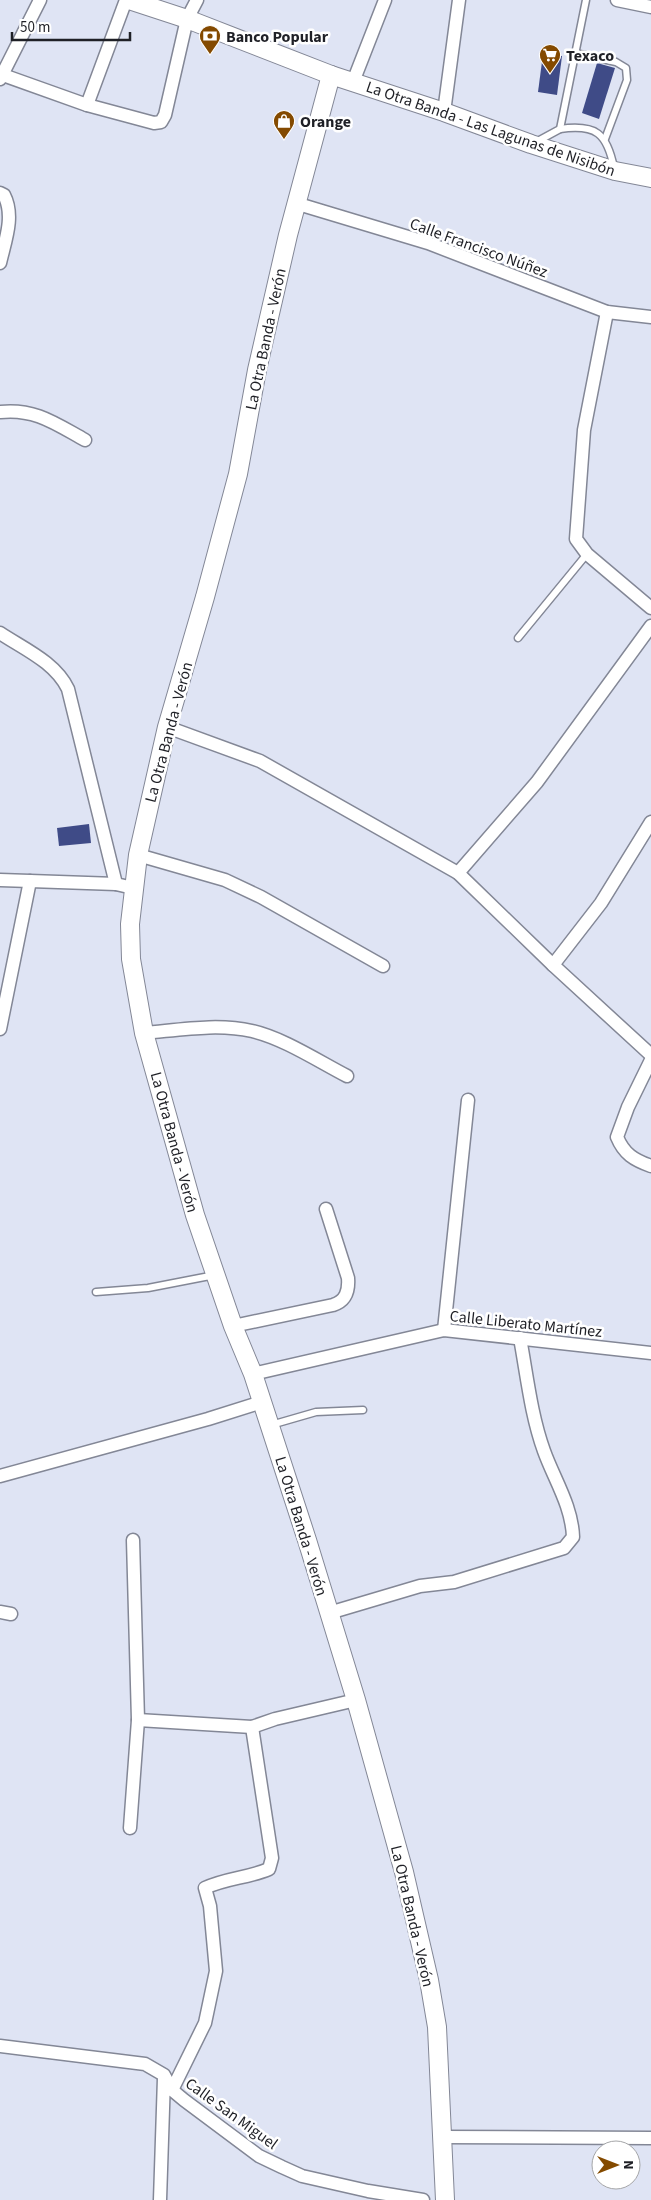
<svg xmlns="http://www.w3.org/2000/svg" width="651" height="2200" viewBox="0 0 651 2200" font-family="'Source Sans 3',sans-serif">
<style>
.building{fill:#3f4b87}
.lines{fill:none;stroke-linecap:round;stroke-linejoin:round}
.lane-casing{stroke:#838796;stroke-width:9}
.street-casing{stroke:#838796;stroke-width:15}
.secondary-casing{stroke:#838796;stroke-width:20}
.lane{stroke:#fff;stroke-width:6}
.street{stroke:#fff;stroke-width:12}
.secondary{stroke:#fff;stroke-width:18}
.labels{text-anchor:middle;stroke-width:5;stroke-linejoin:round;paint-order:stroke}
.poi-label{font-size:16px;font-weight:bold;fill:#1f2026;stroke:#fff;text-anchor:start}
.street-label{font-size:16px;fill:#1f2026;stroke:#fff}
</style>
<rect width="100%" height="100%" fill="#dfe4f4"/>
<g class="building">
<polygon points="543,54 562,56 557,95 538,92"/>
<polygon points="597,63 615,68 599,119 582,113"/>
<polygon points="89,824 91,843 59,846 57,828"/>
</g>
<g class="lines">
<g class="lane-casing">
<g id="lane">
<polyline points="575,53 616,62 626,68 627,80 605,139"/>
<path d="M560 129C596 124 607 133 614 168"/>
<polyline points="536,142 560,129 586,0"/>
<polyline points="518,638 587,554"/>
<polyline points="96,1292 148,1288 215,1275"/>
<polyline points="271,1425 316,1412 363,1410"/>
</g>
</g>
<g class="street-casing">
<g id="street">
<polyline points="617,0 651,7"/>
<polyline points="0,74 87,105 154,123 161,122 165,115 187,19 197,0"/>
<polyline points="0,79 40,0"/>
<polyline points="353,82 385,0"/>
<polyline points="87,105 126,0"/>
<polyline points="444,112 459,0"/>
<path d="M0 193 4 195C15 216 5 241 0 263"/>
<polyline points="295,203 428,243 607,312 651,317"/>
<polyline points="607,312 584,430 576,539 587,554 651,608"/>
<path d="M0 412C35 408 56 424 85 440"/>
<path d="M0 633C24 649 55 662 68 689L116 884 133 888"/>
<polyline points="167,727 260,761 458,873 553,965 651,1055"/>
<polyline points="138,855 225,880 261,897 383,966"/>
<polyline points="458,873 537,782 651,626"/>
<polyline points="0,880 30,881"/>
<polyline points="553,965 601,903 651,822"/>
<polyline points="0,1029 30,881 116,884"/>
<path d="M144 1033C179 1030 217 1023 252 1031 283 1038 318 1061 347 1076"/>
<path d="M651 1060 628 1107 617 1137C624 1154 634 1160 651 1166"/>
<path d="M233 1326 333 1305C346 1301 349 1291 348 1278L326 1209"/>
<polyline points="444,1330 468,1100"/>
<polyline points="253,1374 444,1330 651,1353"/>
<polyline points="0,1476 208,1419 262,1402"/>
<polyline points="0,1612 11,1614"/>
<path d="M329 1613 420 1586 454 1582 564 1548 573 1537C572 1506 554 1479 544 1451 531 1415 527 1376 520 1338"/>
<polyline points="138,1720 252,1727 275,1719 356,1700"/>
<polyline points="130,1828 138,1720 133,1540"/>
<polyline points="0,2046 145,2064 164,2075 172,2090 184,2100 259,2156 282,2167 302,2176 368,2191 423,2200"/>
<path d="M172 2090 205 2023 216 1971 210 1906 205 1888C226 1878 248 1878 269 1869L272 1858 252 1727"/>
<polyline points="442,2137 651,2138"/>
<polyline points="160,2200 164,2078"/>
</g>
</g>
<g class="secondary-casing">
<g id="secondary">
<polyline points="129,0 187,19 331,75 444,112 531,144 615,171 651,178"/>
<polyline points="331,75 288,235 257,370 238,474 205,597 167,727 138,855 130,924 131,959 144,1033 195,1215 233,1326 253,1374 307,1540 356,1700 404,1872 429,1980 437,2027 445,2200"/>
</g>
</g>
<use href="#lane" class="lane"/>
<use href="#street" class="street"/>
<use href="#secondary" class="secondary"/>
</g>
<defs>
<g id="bank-pin" transform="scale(1.125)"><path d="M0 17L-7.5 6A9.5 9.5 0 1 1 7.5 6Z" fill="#844a00" stroke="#fff"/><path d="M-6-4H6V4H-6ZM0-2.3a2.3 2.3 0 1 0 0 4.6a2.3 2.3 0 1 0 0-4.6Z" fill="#fff"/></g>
<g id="supermarket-pin" transform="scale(1.125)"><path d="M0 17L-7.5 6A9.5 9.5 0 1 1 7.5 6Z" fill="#844a00" stroke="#fff"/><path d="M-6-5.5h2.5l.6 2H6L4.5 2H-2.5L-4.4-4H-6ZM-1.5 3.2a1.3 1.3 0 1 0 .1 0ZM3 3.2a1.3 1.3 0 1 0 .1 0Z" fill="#fff"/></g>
<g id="shop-pin" transform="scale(1.125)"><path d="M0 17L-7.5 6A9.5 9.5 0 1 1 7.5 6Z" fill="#844a00" stroke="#fff"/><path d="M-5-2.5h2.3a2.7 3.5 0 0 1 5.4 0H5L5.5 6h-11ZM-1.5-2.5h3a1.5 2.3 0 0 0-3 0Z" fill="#fff"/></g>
</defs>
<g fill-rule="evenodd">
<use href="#bank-pin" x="210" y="36"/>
<use href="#supermarket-pin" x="550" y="55"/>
<use href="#shop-pin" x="284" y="121"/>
</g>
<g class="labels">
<g class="poi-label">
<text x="226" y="42">Banco Popular</text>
<text x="566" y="61">Texaco</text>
<text x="300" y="127">Orange</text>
</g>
<g class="street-label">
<text transform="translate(491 128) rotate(19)" y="6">La Otra Banda - Las Lagunas de Nisibón</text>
<text transform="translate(479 247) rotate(20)" y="6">Calle Francisco Núñez</text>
<text transform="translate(265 339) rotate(-78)" y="6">La Otra Banda - Verón</text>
<text transform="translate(168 732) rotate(-75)" y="6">La Otra Banda - Verón</text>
<text transform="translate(175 1142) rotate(75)" y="6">La Otra Banda - Verón</text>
<text transform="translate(526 1323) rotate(6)" y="6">Calle Liberato Martínez</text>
<text transform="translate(302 1526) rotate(73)" y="6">La Otra Banda - Verón</text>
<text transform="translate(413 1916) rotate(77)" y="6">La Otra Banda - Verón</text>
<text transform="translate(232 2113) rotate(36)" y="6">Calle San Miguel</text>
</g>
</g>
<g transform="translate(616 2165) rotate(90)"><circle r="24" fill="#ffffff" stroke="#a5a6a8"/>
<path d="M0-4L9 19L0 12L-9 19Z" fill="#844a00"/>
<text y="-8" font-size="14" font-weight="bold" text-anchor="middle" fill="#1f2026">N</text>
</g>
<path d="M12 32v8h118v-8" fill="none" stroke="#1f2026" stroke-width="2.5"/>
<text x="20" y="32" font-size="15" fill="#1f2026" stroke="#ffffff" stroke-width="4" paint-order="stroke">50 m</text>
</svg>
